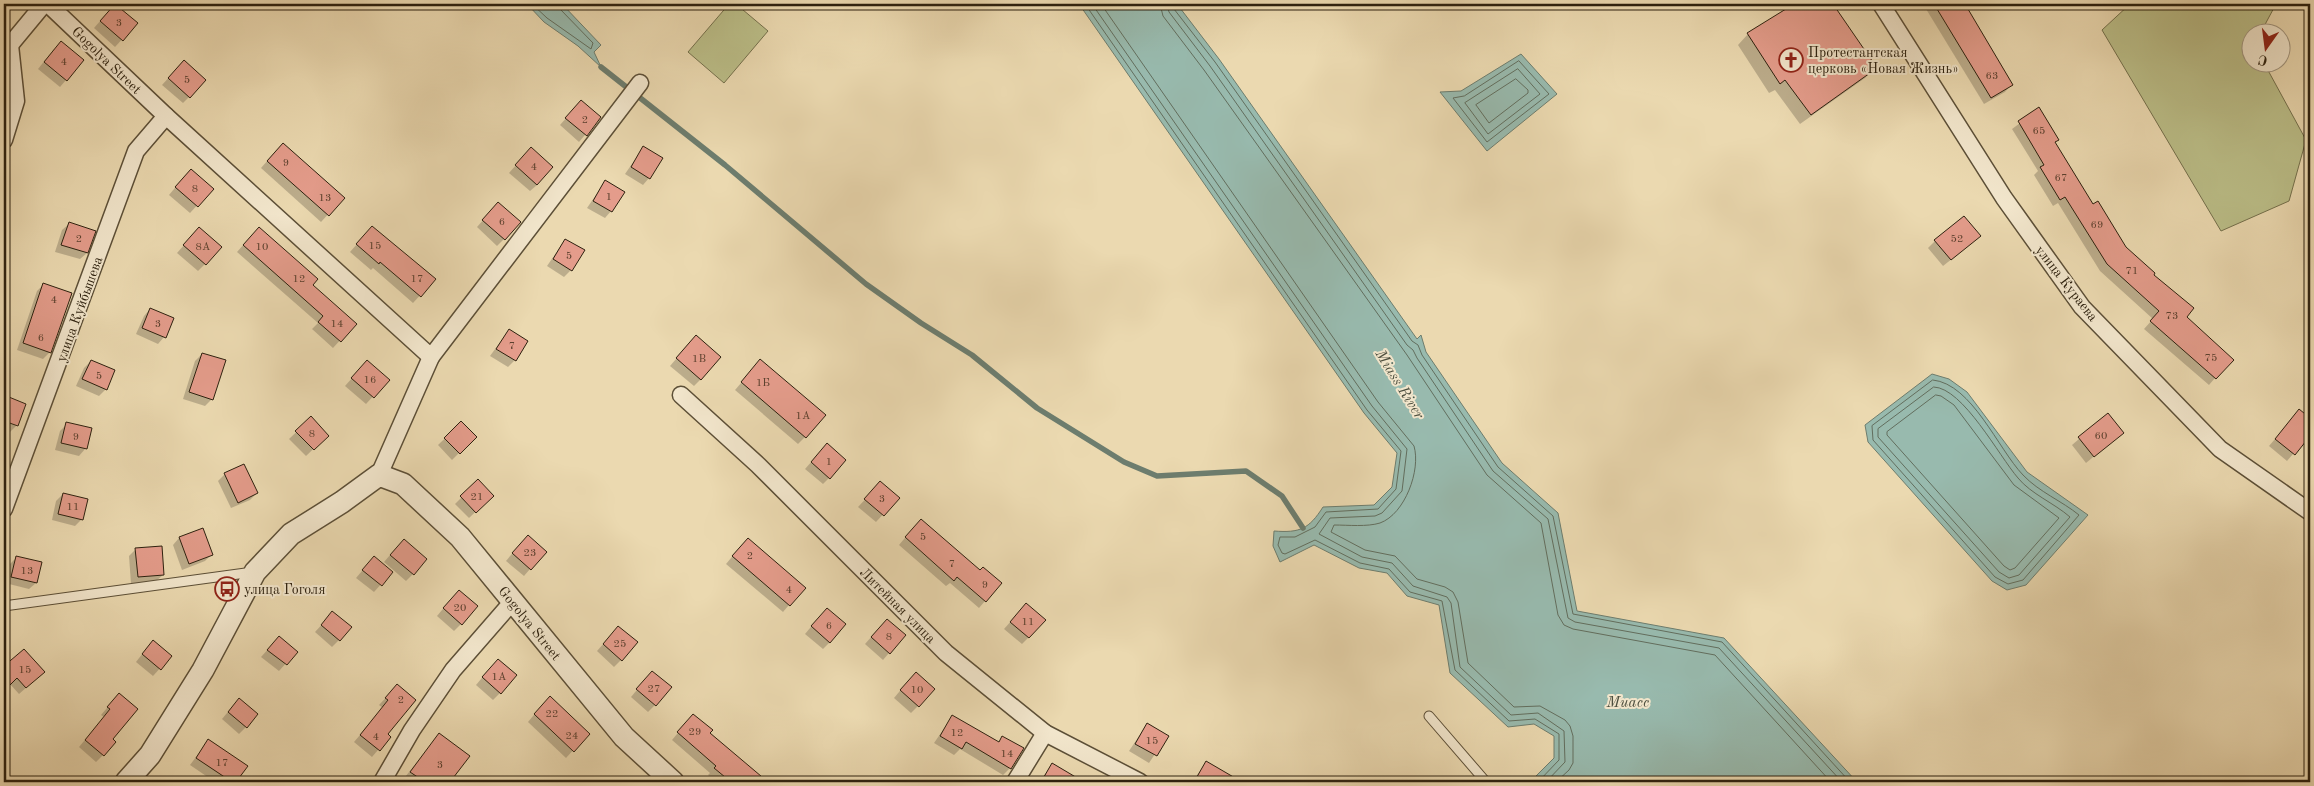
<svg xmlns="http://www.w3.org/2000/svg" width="2314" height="786" viewBox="0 0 2314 786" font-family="'Old Standard TT',serif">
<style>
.green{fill:#bbbe88;stroke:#74704c}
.water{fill:#98baae;stroke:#6d7d6e}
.shadow{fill:#0003}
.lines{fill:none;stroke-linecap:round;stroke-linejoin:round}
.shore{stroke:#626e5e;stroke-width:1}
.stream{stroke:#6d7d6e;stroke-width:5.5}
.building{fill:#e49c8b;stroke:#2d210f}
.service-casing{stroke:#5c4f37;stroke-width:11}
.minor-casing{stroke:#5c4f37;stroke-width:19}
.tertiary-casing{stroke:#5c4f37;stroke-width:24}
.service{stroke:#f2e6cc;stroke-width:9}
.minor{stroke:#f2e6cc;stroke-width:16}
.tertiary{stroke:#f2e6cc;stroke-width:21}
.labels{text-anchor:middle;stroke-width:4;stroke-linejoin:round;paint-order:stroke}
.number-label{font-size:11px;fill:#5b402e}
.poi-label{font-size:14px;fill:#2d210f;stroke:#f2e6cc;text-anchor:start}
.street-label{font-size:14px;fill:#2d210f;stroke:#f2e6cc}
.water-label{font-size:15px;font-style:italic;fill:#4d4f3f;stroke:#f2e6cc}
</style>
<rect width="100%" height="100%" fill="#ebd9b0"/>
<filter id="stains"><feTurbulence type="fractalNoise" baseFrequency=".004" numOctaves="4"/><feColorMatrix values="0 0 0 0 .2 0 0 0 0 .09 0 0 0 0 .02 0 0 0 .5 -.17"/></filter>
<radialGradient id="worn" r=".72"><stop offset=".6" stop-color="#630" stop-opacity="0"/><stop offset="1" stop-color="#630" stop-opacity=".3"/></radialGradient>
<g class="green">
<polygon points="729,4 736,4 768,31 724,83 688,52"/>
<polygon points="2130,4 2276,4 2261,32 2252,32 2252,62 2264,63 2306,140 2289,201 2221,231 2102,30"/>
</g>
<g class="water">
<polygon points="527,4 562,4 601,45 594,52 601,67 578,46 544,22"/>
<path d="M1079 4H1177L1219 59 1417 339 1421 335 1426 352 1502 463 1558 513 1577 611 1724 638 1857 782H1533L1534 778 1554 758V736L1534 724 1508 727 1450 673 1439 605 1407 596 1387 573 1359 568 1314 545 1280 562 1273 546 1274 531C1300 533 1309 529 1323 507L1374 505 1392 487 1397 453 1364 413Z"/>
<polygon points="1521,54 1557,94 1487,151 1440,92 1461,91"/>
<polygon points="1932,374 1949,379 1967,392 2027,472 2088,515 2026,585 2007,590 1992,581 1868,442 1865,425"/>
</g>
<g class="shadow">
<polygon points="1796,4 1832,4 1875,68 1865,78 1800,124 1775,90 1769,93 1738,45 1748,34"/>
<polygon points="1923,4 1963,4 2011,85 2005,92 1984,104"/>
<polygon points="109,11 137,23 115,47 94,28"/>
<polygon points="54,49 66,80 60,87 38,69"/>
<polygon points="184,61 189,97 183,103 162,85"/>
<polygon points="575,108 600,117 579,142 560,125"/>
<polygon points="2039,109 2058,140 2054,143 2093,205 2125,248 2152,275 2185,318 2215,378 2209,385 2144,329 2153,319 2100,271 2058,203 2053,206 2034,175 2038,171 2012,129"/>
<polygon points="643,148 649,178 643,185 625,174"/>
<polygon points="276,151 343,198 321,222 261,168"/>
<polygon points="524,156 537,185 530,191 509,173"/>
<polygon points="184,177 212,189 190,213 169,195"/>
<polygon points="605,182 611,211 605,218 587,208"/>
<polygon points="492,210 504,239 497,246 477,227"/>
<polygon points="69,224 94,232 87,253 80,259 55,252 62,230"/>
<polygon points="252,235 355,324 333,348 312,329 318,323 237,252"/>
<polygon points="365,235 435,279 413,303 373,268 371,270 350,252"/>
<polygon points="192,236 205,264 198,271 177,253"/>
<polygon points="565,240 571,270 564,277 547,266"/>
<polygon points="1935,241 1972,243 1943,266 1928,248"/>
<polygon points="44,284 50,352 43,359 17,350 37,291"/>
<polygon points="150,309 172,319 164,337 158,344 136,334 144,316"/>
<polygon points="509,330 515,360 508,367 490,356"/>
<polygon points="689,344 701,379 694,386 670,366"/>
<polygon points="202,354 212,399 205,406 183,399 195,361"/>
<polygon points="91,361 106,389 99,396 76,386 84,368"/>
<polygon points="754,368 805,437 798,444 735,390"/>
<polygon points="360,369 388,380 366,404 345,386"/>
<polygon points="4,396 25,404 17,425 10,432 4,430"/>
<polygon points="2299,411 2310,420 2310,434 2287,461 2269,446"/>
<polygon points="2107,415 2122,433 2086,463 2072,445"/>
<polygon points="311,418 327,436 306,456 289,439"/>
<polygon points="461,423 475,437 452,460 438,445"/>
<polygon points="67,424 90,429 85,449 79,456 55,450 60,431"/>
<polygon points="820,452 829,478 823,484 805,469"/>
<polygon points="225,474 257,493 250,500 231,508 218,481"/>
<polygon points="478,481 492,496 469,518 455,504"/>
<polygon points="874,490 898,498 876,522 858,507"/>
<polygon points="63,494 82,519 75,526 52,520 56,501"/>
<polygon points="914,527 985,601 979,608 950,583 946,586 899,545"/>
<polygon points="179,538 212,554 205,561 182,570 173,545"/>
<polygon points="521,543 530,569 524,576 506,561"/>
<polygon points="741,546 789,605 783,612 726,564"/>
<polygon points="397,547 413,574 406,581 384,562"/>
<polygon points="136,549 163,575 156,581 131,584 129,556"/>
<polygon points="17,557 36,583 29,589 5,583 10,564"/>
<polygon points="367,565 391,573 374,592 356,578"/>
<polygon points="452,598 461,624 454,631 437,616"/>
<polygon points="1019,612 1029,637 1022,644 1004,629"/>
<polygon points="820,616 830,642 823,649 805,634"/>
<polygon points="326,620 339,640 332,647 315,632"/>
<polygon points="880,627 889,653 883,660 865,644"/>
<polygon points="612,634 621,660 614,667 597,651"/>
<polygon points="279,637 296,652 279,671 261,657"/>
<polygon points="146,649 171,656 153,676 136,662"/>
<polygon points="24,650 36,679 19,694 10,684 4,689 4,668"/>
<polygon points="491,667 500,693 493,700 476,685"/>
<polygon points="646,679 655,705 648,712 631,697"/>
<polygon points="909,680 918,706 911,713 894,698"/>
<polygon points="397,686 386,734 389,737 372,757 354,742 383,708 379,705"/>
<polygon points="112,702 103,755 96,762 79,747 104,717 101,715"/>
<polygon points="543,704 588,734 566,758 528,722"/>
<polygon points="232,707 246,727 239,734 222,719"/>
<polygon points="952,717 997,743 1003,737 1010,768 1003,775 960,749 954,755 934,743"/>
<polygon points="687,722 709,733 765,781 767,779 771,782 716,782 708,775 710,773 672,740"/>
<polygon points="1147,724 1167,736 1149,763 1129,751"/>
<polygon points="439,735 468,756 448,782 401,782"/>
<polygon points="208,741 246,766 235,782 215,782 190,765"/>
<polygon points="1207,762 1227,774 1222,782 1192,782"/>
<polygon points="1052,765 1072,777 1069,782 1039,782"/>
<polygon points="341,777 347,782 336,782"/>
</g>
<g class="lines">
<g class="shore">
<polyline points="532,4 547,18 591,49 593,43 560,9 559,4"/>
<polyline points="1085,4 1367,410 1401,451 1396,489 1378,509 1326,512 1315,527 1295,537 1280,537 1278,545 1282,553 1285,554 1315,540 1360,563 1389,569 1410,592 1442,601 1455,670 1509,721 1535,719 1559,734 1559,760 1538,782"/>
<polyline points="1092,4 1372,406 1407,449 1402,491 1382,513 1375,516 1330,518 1319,534 1362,557 1392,563 1413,586 1447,597 1451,603 1460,667 1511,715 1538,713 1564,731 1565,762 1546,782"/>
<path d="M1101 4 1378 402 1414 446C1421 470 1405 514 1380 523 1367 527 1348 525 1334 525L1331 532 1365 550 1395 556 1417 579 1445 587 1453 592 1458 602 1468 663 1514 707 1540 706 1565 720 1570 726 1573 736V763L1569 770 1556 782"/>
<polyline points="1160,4 1163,16 1204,70 1407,355 1487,475 1541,523 1558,615 1564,625 1573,629 1715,655 1831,782"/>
<polyline points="1167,4 1169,12 1210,66 1407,345 1413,350 1417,358 1493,471 1548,519 1568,618 1575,622 1719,648 1842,782"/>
<polyline points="1173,4 1174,9 1215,62 1412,341 1418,345 1422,355 1498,467 1553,516 1573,614 1722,642 1850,782"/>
<polygon points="1519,61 1549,94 1487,142 1453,98 1464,96"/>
<polygon points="1518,69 1540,94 1488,134 1465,103"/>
<polygon points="1516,79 1528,90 1528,93 1489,123 1476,105"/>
<path d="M1933 380C1972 384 1998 449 2023 475 2039 492 2062 501 2079 515L2023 580 2008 584 1995 577 1873 440 1872 426Z"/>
<path d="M1934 387C1963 388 1999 456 2018 478 2031 494 2054 503 2070 517L2019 575 2009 578 1999 572 1878 437V429Z"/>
<polygon points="1936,395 1941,396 1954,405 2014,485 2059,518 2015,568 2010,570 2004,566 1887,435 1887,432"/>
</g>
<polyline class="stream" points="601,67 725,165 866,284 921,323 972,355 1037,408 1124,462 1157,476 1246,471 1282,496 1303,528"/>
</g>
<g class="building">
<polygon points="115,4 138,23 123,41 100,21"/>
<polygon points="1794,4 1833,4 1877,68 1811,115 1785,80 1780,84 1747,33"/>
<polygon points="1934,4 1965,4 2013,85 1991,98"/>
<polygon points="61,41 84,60 67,81 44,62"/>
<polygon points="184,60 206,80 190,98 168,78"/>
<polygon points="581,100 601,117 587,136 565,118"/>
<polygon points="2039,107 2059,140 2055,142 2093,204 2098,201 2126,247 2155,273 2154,275 2194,308 2187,317 2234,360 2216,379 2150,321 2159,311 2107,264 2065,197 2060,200 2040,167 2044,165 2018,121"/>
<polygon points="283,143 345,198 329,216 267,161"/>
<polygon points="643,146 663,158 650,179 631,167"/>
<polygon points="531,147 553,167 537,185 515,165"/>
<polygon points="191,169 214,189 198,207 175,187"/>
<polygon points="605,180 625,192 612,212 593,201"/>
<polygon points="498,202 521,222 505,240 482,220"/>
<polygon points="1964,216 1981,236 1951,260 1934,240"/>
<polygon points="69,222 96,231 88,253 61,245"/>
<polygon points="372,226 436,279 421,297 380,262 379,264 356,244"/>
<polygon points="199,227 222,247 206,265 183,245"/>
<polygon points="259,227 318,279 313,285 357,324 341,342 318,322 323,316 243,245"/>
<polygon points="565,239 585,250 572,271 553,259"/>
<polygon points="43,283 72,293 51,353 23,343"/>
<polygon points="150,308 174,318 166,338 142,328"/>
<polygon points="509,329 528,341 516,361 496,349"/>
<polygon points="696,335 721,357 701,380 676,358"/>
<polygon points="202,353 226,360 213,400 189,392"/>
<polygon points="760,359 826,415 806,438 741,382"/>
<polygon points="91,360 115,370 107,390 82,379"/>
<polygon points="367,360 390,380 374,398 351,378"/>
<polygon points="4,395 26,404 18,426 4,421"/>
<polygon points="2299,409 2310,418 2310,436 2295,455 2275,439"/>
<polygon points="2108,413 2124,433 2094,457 2078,437"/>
<polygon points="311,416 329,436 314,450 295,431"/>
<polygon points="461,421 477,437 460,454 444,438"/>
<polygon points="66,422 92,428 87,449 61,443"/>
<polygon points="827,443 846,460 830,479 811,462"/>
<polygon points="244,464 258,493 238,503 224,473"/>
<polygon points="478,479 494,496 476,513 460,496"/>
<polygon points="880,481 900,498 884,516 864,499"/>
<polygon points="63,493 88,499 83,520 58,514"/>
<polygon points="921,519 980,570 983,567 1002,583 986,602 957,577 954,581 905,537"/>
<polygon points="203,528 213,555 189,564 179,537"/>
<polygon points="528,535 547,552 531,570 512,553"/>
<polygon points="748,538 806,588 790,606 732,556"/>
<polygon points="404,539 427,559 414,575 390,555"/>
<polygon points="162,546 164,575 138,577 135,548"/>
<polygon points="16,556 42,562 37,583 11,577"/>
<polygon points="374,556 393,572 382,586 362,570"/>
<polygon points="459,590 478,606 462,625 443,608"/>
<polygon points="1026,603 1046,620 1029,638 1010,622"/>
<polygon points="827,608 846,624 830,643 811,626"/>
<polygon points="332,611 352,627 340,641 321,625"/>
<polygon points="887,619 906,635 890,654 871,637"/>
<polygon points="618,626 638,642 622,661 603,644"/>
<polygon points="279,636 298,652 287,665 267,650"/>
<polygon points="153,640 172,656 161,670 142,654"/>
<polygon points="24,649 45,672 26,688 17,678 4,691 4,666"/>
<polygon points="498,659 517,675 501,694 482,677"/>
<polygon points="652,671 672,687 656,706 636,689"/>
<polygon points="916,672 935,689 919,707 900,690"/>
<polygon points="397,684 416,700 388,734 391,737 380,751 360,735 388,700 385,698"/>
<polygon points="119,693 138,709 113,739 116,742 104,756 85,740 110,709 107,707"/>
<polygon points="550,696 590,734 574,752 534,714"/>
<polygon points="239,698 258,714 247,728 228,712"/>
<polygon points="693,714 713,730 710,733 768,782 731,782 714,768 716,766 677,732"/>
<polygon points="952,715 999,742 1002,736 1024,748 1011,769 966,742 962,749 940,736"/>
<polygon points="1147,723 1169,736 1157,756 1135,744"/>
<polygon points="439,733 470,756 450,782 425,782 410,772"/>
<polygon points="208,739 248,766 236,782 232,782 196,758"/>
<polygon points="1206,761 1242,782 1194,782"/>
<polygon points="1052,763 1084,782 1041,782"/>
</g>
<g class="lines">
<g class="service-casing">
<g id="service">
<polyline points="4,606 253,572"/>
<polyline points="1429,716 1486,782"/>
</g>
</g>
<g class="minor-casing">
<g id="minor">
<polyline points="48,4 166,116 431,357 640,83"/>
<polyline points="1881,4 2004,198 2082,307 2220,449 2310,512"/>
<polyline points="4,49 10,45 44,4"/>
<polyline points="4,140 16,101 10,45"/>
<polyline points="681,395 758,465 946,653 1045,733 1140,782"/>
<polyline points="379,475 431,357"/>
<polyline points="4,509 136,151 166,116"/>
<polyline points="382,782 412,730 453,670 513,601"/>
<polyline points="1015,782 1045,733"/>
</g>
</g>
<g class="tertiary-casing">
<polyline id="tertiary" points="126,782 150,755 203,670 255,572 291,534 342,502 379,475 403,484 460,537 624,737 673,782"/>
</g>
<use href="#service" class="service"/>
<use href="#minor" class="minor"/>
<use href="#tertiary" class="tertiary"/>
</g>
<defs>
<g id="church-ring" transform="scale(1.25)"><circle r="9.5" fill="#f2e6cc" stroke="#8f2418" stroke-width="1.5"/><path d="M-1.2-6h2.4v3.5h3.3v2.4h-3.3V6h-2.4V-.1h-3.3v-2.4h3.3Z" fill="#8f2418"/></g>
<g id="bus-ring" transform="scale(1.25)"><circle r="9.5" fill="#f2e6cc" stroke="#8f2418" stroke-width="1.5"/><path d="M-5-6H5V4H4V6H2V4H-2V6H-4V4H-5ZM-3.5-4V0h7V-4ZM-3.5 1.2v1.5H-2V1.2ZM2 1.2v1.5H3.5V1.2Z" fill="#8f2418"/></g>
</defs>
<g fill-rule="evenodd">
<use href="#church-ring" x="1791" y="60"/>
<use href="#bus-ring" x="227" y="589"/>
</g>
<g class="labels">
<g class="number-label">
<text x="119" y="26">3</text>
<text x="64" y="65">4</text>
<text x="1992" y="79">63</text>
<text x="187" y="83">5</text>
<text x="585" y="123">2</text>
<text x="2039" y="134">65</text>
<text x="286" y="166">9</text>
<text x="534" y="170">4</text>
<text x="2061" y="181">67</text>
<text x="195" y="192">8</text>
<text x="609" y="200">1</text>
<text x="325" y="201">13</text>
<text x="502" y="225">6</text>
<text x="2097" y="228">69</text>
<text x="79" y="242">2</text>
<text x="1957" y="242">52</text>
<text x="375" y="249">15</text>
<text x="203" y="250">8А</text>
<text x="262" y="250">10</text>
<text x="569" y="259">5</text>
<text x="2132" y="274">71</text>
<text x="299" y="282">12</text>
<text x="417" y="282">17</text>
<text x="54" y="303">4</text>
<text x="2172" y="319">73</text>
<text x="158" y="327">3</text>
<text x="337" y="327">14</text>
<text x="41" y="341">6</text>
<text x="512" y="349">7</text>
<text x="2211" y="361">75</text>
<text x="699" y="362">1В</text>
<text x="99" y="379">5</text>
<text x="370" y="383">16</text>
<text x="763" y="386">1Б</text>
<text x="803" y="419">1А</text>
<text x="312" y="437">8</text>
<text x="2101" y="439">60</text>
<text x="76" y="440">9</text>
<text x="829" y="465">1</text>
<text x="477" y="500">21</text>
<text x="882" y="502">3</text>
<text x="73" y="510">11</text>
<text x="923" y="540">5</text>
<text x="530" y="556">23</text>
<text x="750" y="559">2</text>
<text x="952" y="567">7</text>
<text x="27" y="574">13</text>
<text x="985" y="588">9</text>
<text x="789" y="593">4</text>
<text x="460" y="611">20</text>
<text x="1028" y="625">11</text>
<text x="829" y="629">6</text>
<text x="889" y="640">8</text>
<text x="620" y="647">25</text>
<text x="25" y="673">15</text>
<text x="499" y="680">1А</text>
<text x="654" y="692">27</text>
<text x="917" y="693">10</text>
<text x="401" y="703">2</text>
<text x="552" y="717">22</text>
<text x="695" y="735">29</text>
<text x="957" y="736">12</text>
<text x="572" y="739">24</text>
<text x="376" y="740">4</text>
<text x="1152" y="744">15</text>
<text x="1007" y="757">14</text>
<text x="222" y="766">17</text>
<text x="440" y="768">3</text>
</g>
<g class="poi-label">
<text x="1808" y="57">Протестантская<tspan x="1808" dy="16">церковь «Новая Жизнь»</tspan></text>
<text x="244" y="594">улица Гоголя</text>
</g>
<g class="street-label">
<text transform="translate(107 60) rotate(44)" y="5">Gogolya Street</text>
<text transform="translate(2067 283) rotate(52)" y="5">улица Кураева</text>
<text transform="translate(79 309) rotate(-70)" y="5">улица Куйбышева</text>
<text transform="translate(898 605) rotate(45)" y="5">Литейная улица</text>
<text transform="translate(530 623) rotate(51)" y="5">Gogolya Street</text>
</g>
<g class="water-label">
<text transform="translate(1400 384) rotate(58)" y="5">Miass River</text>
<text x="1628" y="707">Миасс</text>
</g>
</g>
<rect width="2314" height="786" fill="none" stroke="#ebd9b0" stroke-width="20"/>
<rect x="5" y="5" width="2304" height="776" fill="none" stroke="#2d210f" stroke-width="2.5"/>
<rect x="10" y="10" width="2294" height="766" fill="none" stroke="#2d210f"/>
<g transform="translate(2266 48) rotate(194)"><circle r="24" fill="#f2e6cc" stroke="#a39780"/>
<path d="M0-4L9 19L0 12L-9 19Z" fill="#8f2418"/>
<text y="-8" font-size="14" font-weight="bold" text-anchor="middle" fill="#2d210f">С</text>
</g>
<rect width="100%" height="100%" filter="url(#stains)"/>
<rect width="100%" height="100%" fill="url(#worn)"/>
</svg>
